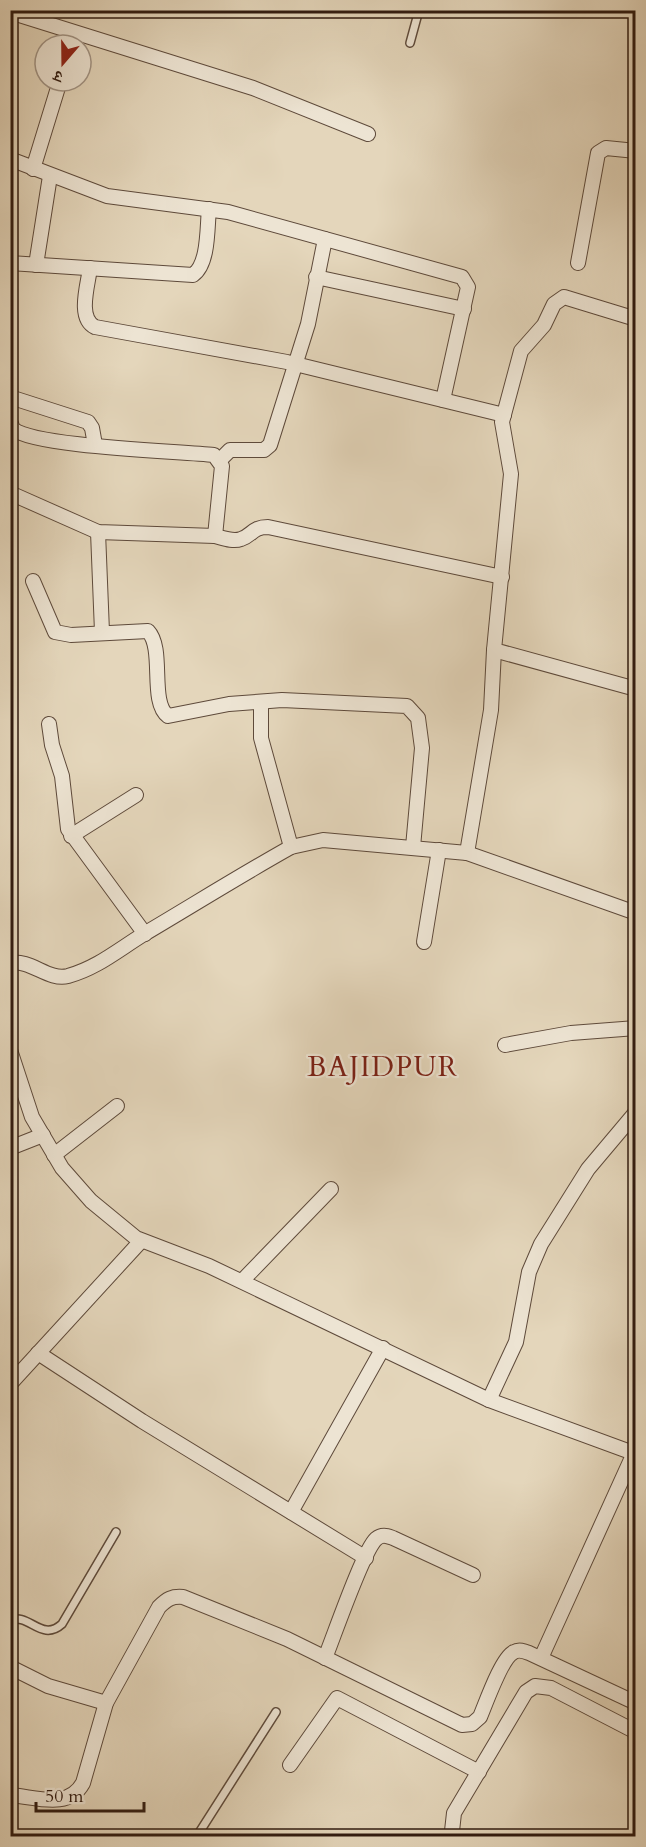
<svg xmlns="http://www.w3.org/2000/svg" width="646" height="1847" viewBox="0 0 646 1847" font-family="Cardo,'Noto Serif Devanagari',serif">
<style>
.lines{fill:none;stroke-linecap:round;stroke-linejoin:round}
.lane-casing{stroke:#5e4a3b;stroke-width:10}
.street-casing{stroke:#5e4a3b;stroke-width:16}
.lane{stroke:#ede4d3;stroke-width:7}
.street{stroke:#ede4d3;stroke-width:14}
.labels{text-anchor:middle;stroke-width:4.5;stroke-linejoin:round;paint-order:stroke}
.quarter-label{font-size:28px;letter-spacing:1.5px;fill:#7a1f14;stroke:#ede4d3}
</style>
<rect width="100%" height="100%" fill="#e4d6bb"/>
<filter id="stains"><feTurbulence type="fractalNoise" baseFrequency=".00333" numOctaves="4"/><feColorMatrix values="0 0 0 0 .2 0 0 0 0 .09 0 0 0 0 .02 0 0 0 .5 -.17"/></filter>
<radialGradient id="worn" r=".72"><stop offset=".6" stop-color="#630" stop-opacity="0"/><stop offset="1" stop-color="#630" stop-opacity=".3"/></radialGradient>
<g class="lines">
<g class="lane-casing">
<g id="lane">
<polyline points="410,43 419,10"/>
<path d="M10 1621C28 1611 41 1643 62 1624L116 1532"/>
<polyline points="197,1836 276,1712"/>
</g>
</g>
<g class="street-casing">
<g id="street">
<polyline points="10,12 253,88 368,134"/>
<polyline points="10,159 107,196 228,212 462,277 468,287 443,400"/>
<polyline points="33,169 60,81"/>
<path d="M10 263 193 275C209 264 207 227 209 209"/>
<polyline points="578,263 598,153 606,148 636,151"/>
<polyline points="36,265 50,176"/>
<path d="M90 268C88 285 77 318 95 327L287 362 504 415"/>
<polyline points="316,277 464,309"/>
<polyline points="636,319 564,297 554,304 544,325 521,351 502,422 511,474 494,650 636,689"/>
<polyline points="10,397 88,422 92,428 95,445"/>
<path d="M10 421 13 429C36 447 176 451 214 455L222 466 215 536"/>
<polyline points="220,460 230,450 264,450 270,445 308,324 325,239"/>
<path d="M10 493 98 532 215 536C223 538 233 542 241 539 253 535 252 527 268 527L502 577"/>
<polyline points="98,532 102,632"/>
<path d="M33 581 55 632 71 635 148 631C165 649 149 702 168 716L229 704 282 700 407 706 418 718 422 748 413 847"/>
<polyline points="261,702 261,738 291,847"/>
<polyline points="49,724 52,745 62,776 68,829 145,934"/>
<polyline points="71,836 136,795"/>
<polyline points="467,853 491,710 494,650"/>
<polyline points="424,942 439,850"/>
<path d="M10 963C31 959 48 981 68 976 97 968 118 950 144 934 193 905 241 875 291 847L323 840 467 853 636 913"/>
<polyline points="505,1045 571,1033 636,1028"/>
<polyline points="10,1050 32,1117 62,1168 91,1201 136,1238 209,1266 489,1400 636,1454"/>
<polyline points="10,1148 43,1135"/>
<polyline points="54,1155 117,1106"/>
<polyline points="242,1281 331,1189"/>
<polyline points="38,1353 142,1421 366,1558"/>
<polyline points="10,1384 141,1241"/>
<polyline points="489,1400 516,1342 529,1272 541,1244 588,1169 636,1112"/>
<polyline points="291,1512 383,1348"/>
<path d="M325 1658C334 1636 363 1551 376 1539 382 1534 387 1536 393 1538L473 1575"/>
<polyline points="541,1658 634,1453"/>
<polyline points="10,1667 48,1686 106,1703"/>
<polyline points="290,1765 337,1698 479,1772"/>
<path d="M10 1795C37 1797 68 1810 83 1783L106 1703 159 1607C167 1599 172 1596 183 1597L287 1639 462 1725 472 1724 480 1717C486 1703 502 1657 514 1652 519 1649 524 1651 529 1653L636 1703"/>
<polyline points="455,1836 452,1831 454,1813 526,1692 535,1686 551,1688 636,1732"/>
</g>
</g>
<use href="#lane" class="lane"/>
<use href="#street" class="street"/>
</g>
<g class="labels">
<g class="quarter-label">
<text x="383" y="1076">BAJIDPUR</text>
</g>
</g>
<rect width="646" height="1847" fill="none" stroke="#e4d6bb" stroke-width="36"/>
<rect x="12" y="12" width="622" height="1823" fill="none" stroke="#311b10" stroke-width="3"/>
<rect x="18" y="18" width="610" height="1811" fill="none" stroke="#311b10" stroke-width="1.5"/>
<g transform="translate(63 63) rotate(200)"><circle r="28" fill="#ede4d3" stroke="#a29485" stroke-width="1.5"/>
<path d="M0-4.5L10 22L0 15L-10 22Z" fill="#8f2418"/>
<text y="-9" font-size="16" font-weight="bold" text-anchor="middle" fill="#311b10">उ</text>
</g>
<path d="M36 1802v9h108v-9" fill="none" stroke="#311b10" stroke-width="3"/>
<text x="45" y="1802" font-size="18" fill="#311b10" stroke="#ede4d3" stroke-width="4.5" paint-order="stroke">50 m</text>
<rect width="100%" height="100%" filter="url(#stains)"/>
<rect width="100%" height="100%" fill="url(#worn)"/>
</svg>
